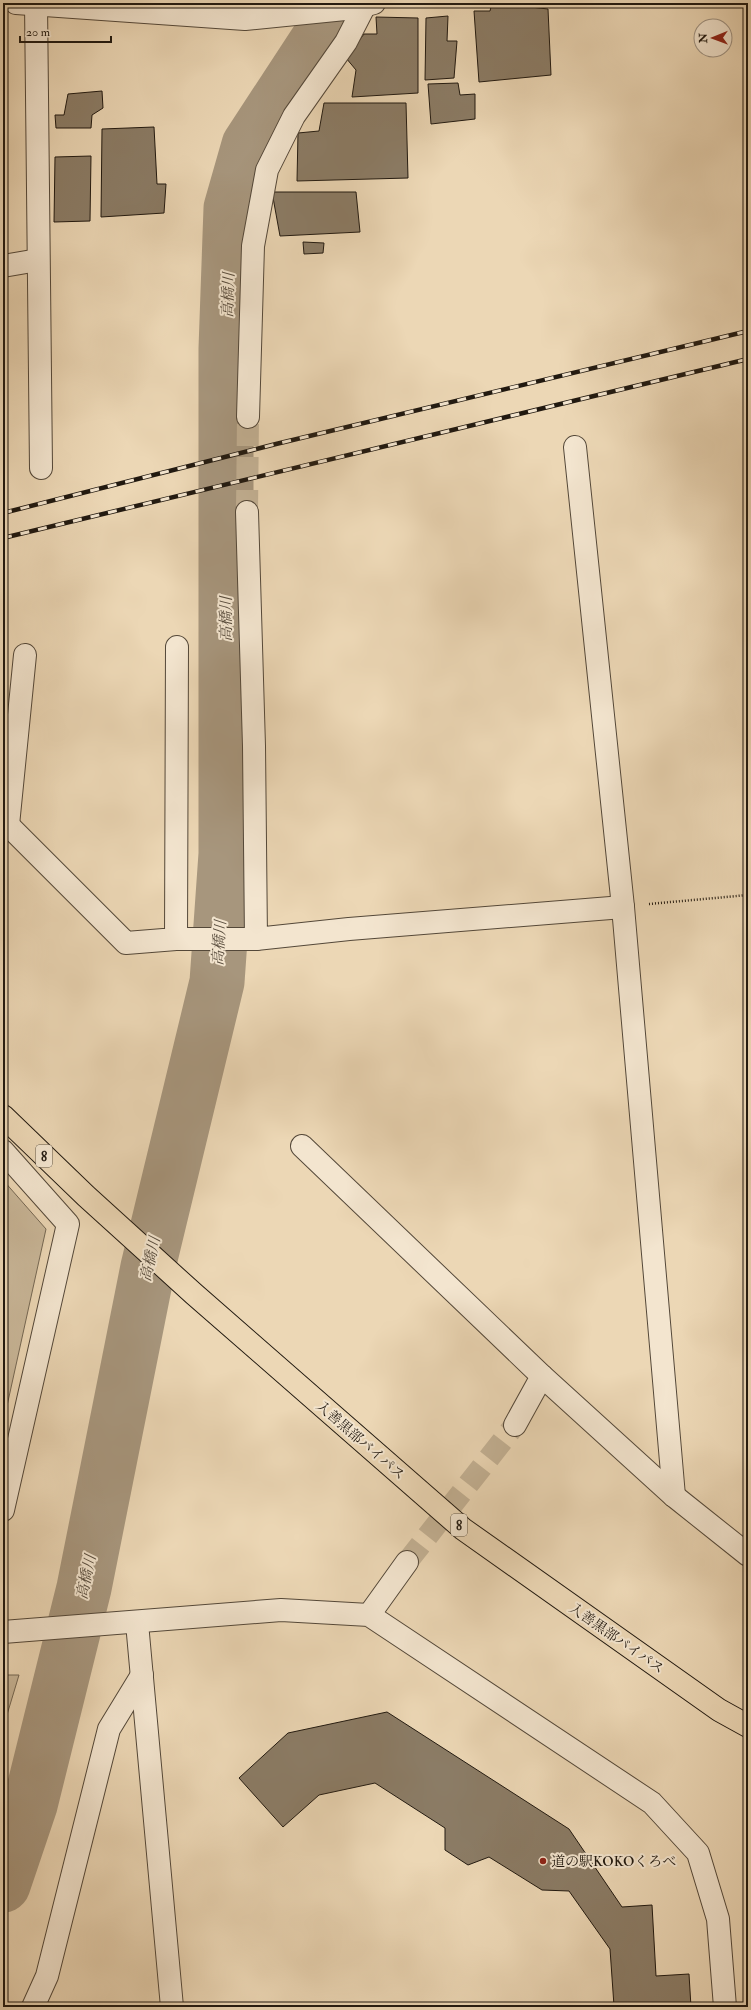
<svg xmlns="http://www.w3.org/2000/svg" width="751" height="2010" viewBox="0 0 751 2010" font-family="'IM FELL Double Pica','Noto Serif JP',serif">
<style>
.green{fill:#c9b799;stroke:#756854}
.lines{fill:none;stroke-linecap:round;stroke-linejoin:round}
.river{stroke:#a7967d;stroke-width:55}
.building{fill:#8b7c66;stroke:#211910}
.minor-tunnel{stroke:#c3b194;stroke-width:22;stroke-dasharray:22 11;stroke-linecap:butt}
.minor-casing{stroke:#544839;stroke-width:24}
.highway-casing{stroke:#211910;stroke-width:24}
.path{stroke:#211910;stroke-width:2.5;stroke-dasharray:1 2;stroke-linecap:butt}
.minor{stroke:#f3e5cf;stroke-width:22}
.highway{stroke:#ecd7b5;stroke-width:22}
.rail-casing{stroke:#211910;stroke-width:4.5}
.rail{stroke:#f3e5cf;stroke-width:3;stroke-dasharray:9;stroke-linecap:butt}
.poi-dot{fill:#8f2418;stroke:#f3e5cf;stroke-width:1.5}
.labels{text-anchor:middle;stroke-width:4;stroke-linejoin:round;paint-order:stroke}
.shield{fill:#f3e5cf;stroke:#605649;stroke-width:1}
.shield-label{font-size:13px;font-weight:bold;fill:#211910}
.street-label{font-size:14px;fill:#211910;stroke:#f3e5cf}
.poi-label{font-size:14px;fill:#211910;stroke:#f3e5cf;text-anchor:start}
.water-label{font-size:15px;font-style:italic;fill:#574b3c;stroke:#f3e5cf}
</style>
<rect width="100%" height="100%" fill="#ecd7b5"/>
<filter id="stains"><feTurbulence type="fractalNoise" baseFrequency=".005" numOctaves="4"/><feColorMatrix values="0 0 0 0 .2 0 0 0 0 .09 0 0 0 0 .02 0 0 0 .5 -.17"/></filter>
<radialGradient id="worn" r=".72"><stop offset=".6" stop-color="#630" stop-opacity="0"/><stop offset="1" stop-color="#630" stop-opacity=".3"/></radialGradient>
<g class="green">
<polygon points="3,1180 46,1229 3,1424"/>
<polygon points="3,1675 19,1675 3,1728"/>
</g>
<g class="lines">
<polyline class="river" points="3,1885 30,1805 84,1588 148,1267 217,982 226,854 226,349 231,208 249,145 321,35 335,3"/>
</g>
<g class="building">
<polygon points="492,3 522,3 522,6 548,9 551,75 479,82 474,11 490,11"/>
<polygon points="448,16 447,41 457,41 454,78 425,80 426,18"/>
<polygon points="376,17 418,18 418,93 352,97 356,70 346,58 364,34 377,34"/>
<polygon points="458,83 460,95 475,94 475,119 431,124 428,84"/>
<polygon points="102,91 103,108 92,115 91,128 56,128 55,115 64,115 68,94"/>
<polygon points="324,103 406,103 408,178 297,181 298,133 319,131"/>
<polygon points="154,127 157,184 166,184 164,213 101,217 102,129"/>
<polygon points="91,156 90,221 54,222 55,157"/>
<polygon points="272,192 356,192 360,232 280,236"/>
<polygon points="303,242 324,243 323,253 304,254"/>
<polygon points="387,1712 569,1829 622,1907 652,1905 656,1976 689,1974 691,2007 605,2007 614,2006 610,1949 569,1891 542,1890 489,1857 468,1865 445,1850 445,1828 375,1783 319,1795 283,1827 239,1778 288,1733"/>
</g>
<g class="lines">
<g class="minor-tunnel">
<polyline points="247,512 248,417"/>
<polyline points="407,1562 515,1425"/>
</g>
<g class="minor-casing">
<g id="minor">
<polyline points="16,3 245,19 355,8 374,3"/>
<polyline points="36,3 41,468"/>
<polyline points="3,266 38,260"/>
<polyline points="248,417 253,246 267,170 294,116 346,42 365,5"/>
<polyline points="575,447 623,907 674,1496"/>
<polyline points="247,512 254,746 256,939 349,929 623,907"/>
<polyline points="3,820 126,943 176,939 177,647"/>
<polyline points="8,825 25,655"/>
<polyline points="176,939 256,939"/>
<polyline points="302,1146 542,1376 515,1425"/>
<polyline points="3,1151 68,1224 3,1510"/>
<polyline points="542,1376 674,1496 748,1555"/>
<polyline points="369,1615 407,1562"/>
<polyline points="137,1623 172,2007"/>
<polyline points="3,1632 281,1610 369,1615 652,1803 698,1853 718,1919 725,2007"/>
<polyline points="33,2007 47,1976 109,1729 142,1675"/>
</g>
</g>
<g class="highway-casing">
<polyline id="highway" points="3,1116 86,1196 194,1294 463,1529 719,1710 748,1726"/>
</g>
<polyline class="path" points="649,904 748,895"/>
<use href="#minor" class="minor"/>
<use href="#highway" class="highway"/>
<g class="rail-casing">
<g id="rail">
<polyline points="3,513 276,444 748,331"/>
<polyline points="3,538 748,359"/>
</g>
</g>
<use href="#rail" class="rail"/>
</g>
<circle class="poi-dot" cx="543" cy="1861" r="4"/>
<g class="labels">
<g class="shield">
<rect x="36" y="1145" width="16" height="22" rx="3"/>
<rect x="451" y="1514" width="16" height="22" rx="3"/>
</g>
<g class="shield-label">
<text x="44" y="1161">8</text>
<text x="459" y="1530">8</text>
</g>
<g class="street-label">
<text transform="translate(361 1440) rotate(41)" y="5">入善黒部バイパス</text>
<text transform="translate(617 1638) rotate(35)" y="5">入善黒部バイパス</text>
</g>
<g class="poi-label">
<text x="551" y="1866">道の駅KOKOくろべ</text>
</g>
<g class="water-label">
<text transform="translate(228 295) rotate(-88)" y="5">高橋川</text>
<text transform="translate(226 619) rotate(-90)" y="5">高橋川</text>
<text transform="translate(219 943) rotate(-86)" y="5">高橋川</text>
<text transform="translate(150 1259) rotate(-77)" y="5">高橋川</text>
<text transform="translate(86 1577) rotate(-78)" y="5">高橋川</text>
</g>
</g>
<rect width="751" height="2010" fill="none" stroke="#ecd7b5" stroke-width="16"/>
<rect x="4" y="4" width="743" height="2002" fill="none" stroke="#211910" stroke-width="2"/>
<rect x="8" y="8" width="735" height="1994" fill="none" stroke="#211910"/>
<g transform="translate(713 38) rotate(269)"><circle r="19" fill="#f3e5cf" stroke="#9f9383"/>
<path d="M0-3L7 15L0 10L-7 15Z" fill="#8f2418"/>
<text y="-6" font-size="11" font-weight="bold" text-anchor="middle" fill="#211910">N</text>
</g>
<path d="M20 36v6h91v-6" fill="none" stroke="#211910" stroke-width="2"/>
<text x="26" y="36" font-size="12" fill="#211910" stroke="#f3e5cf" stroke-width="3" paint-order="stroke">20 m</text>
<rect width="100%" height="100%" filter="url(#stains)"/>
<rect width="100%" height="100%" fill="url(#worn)"/>
</svg>
